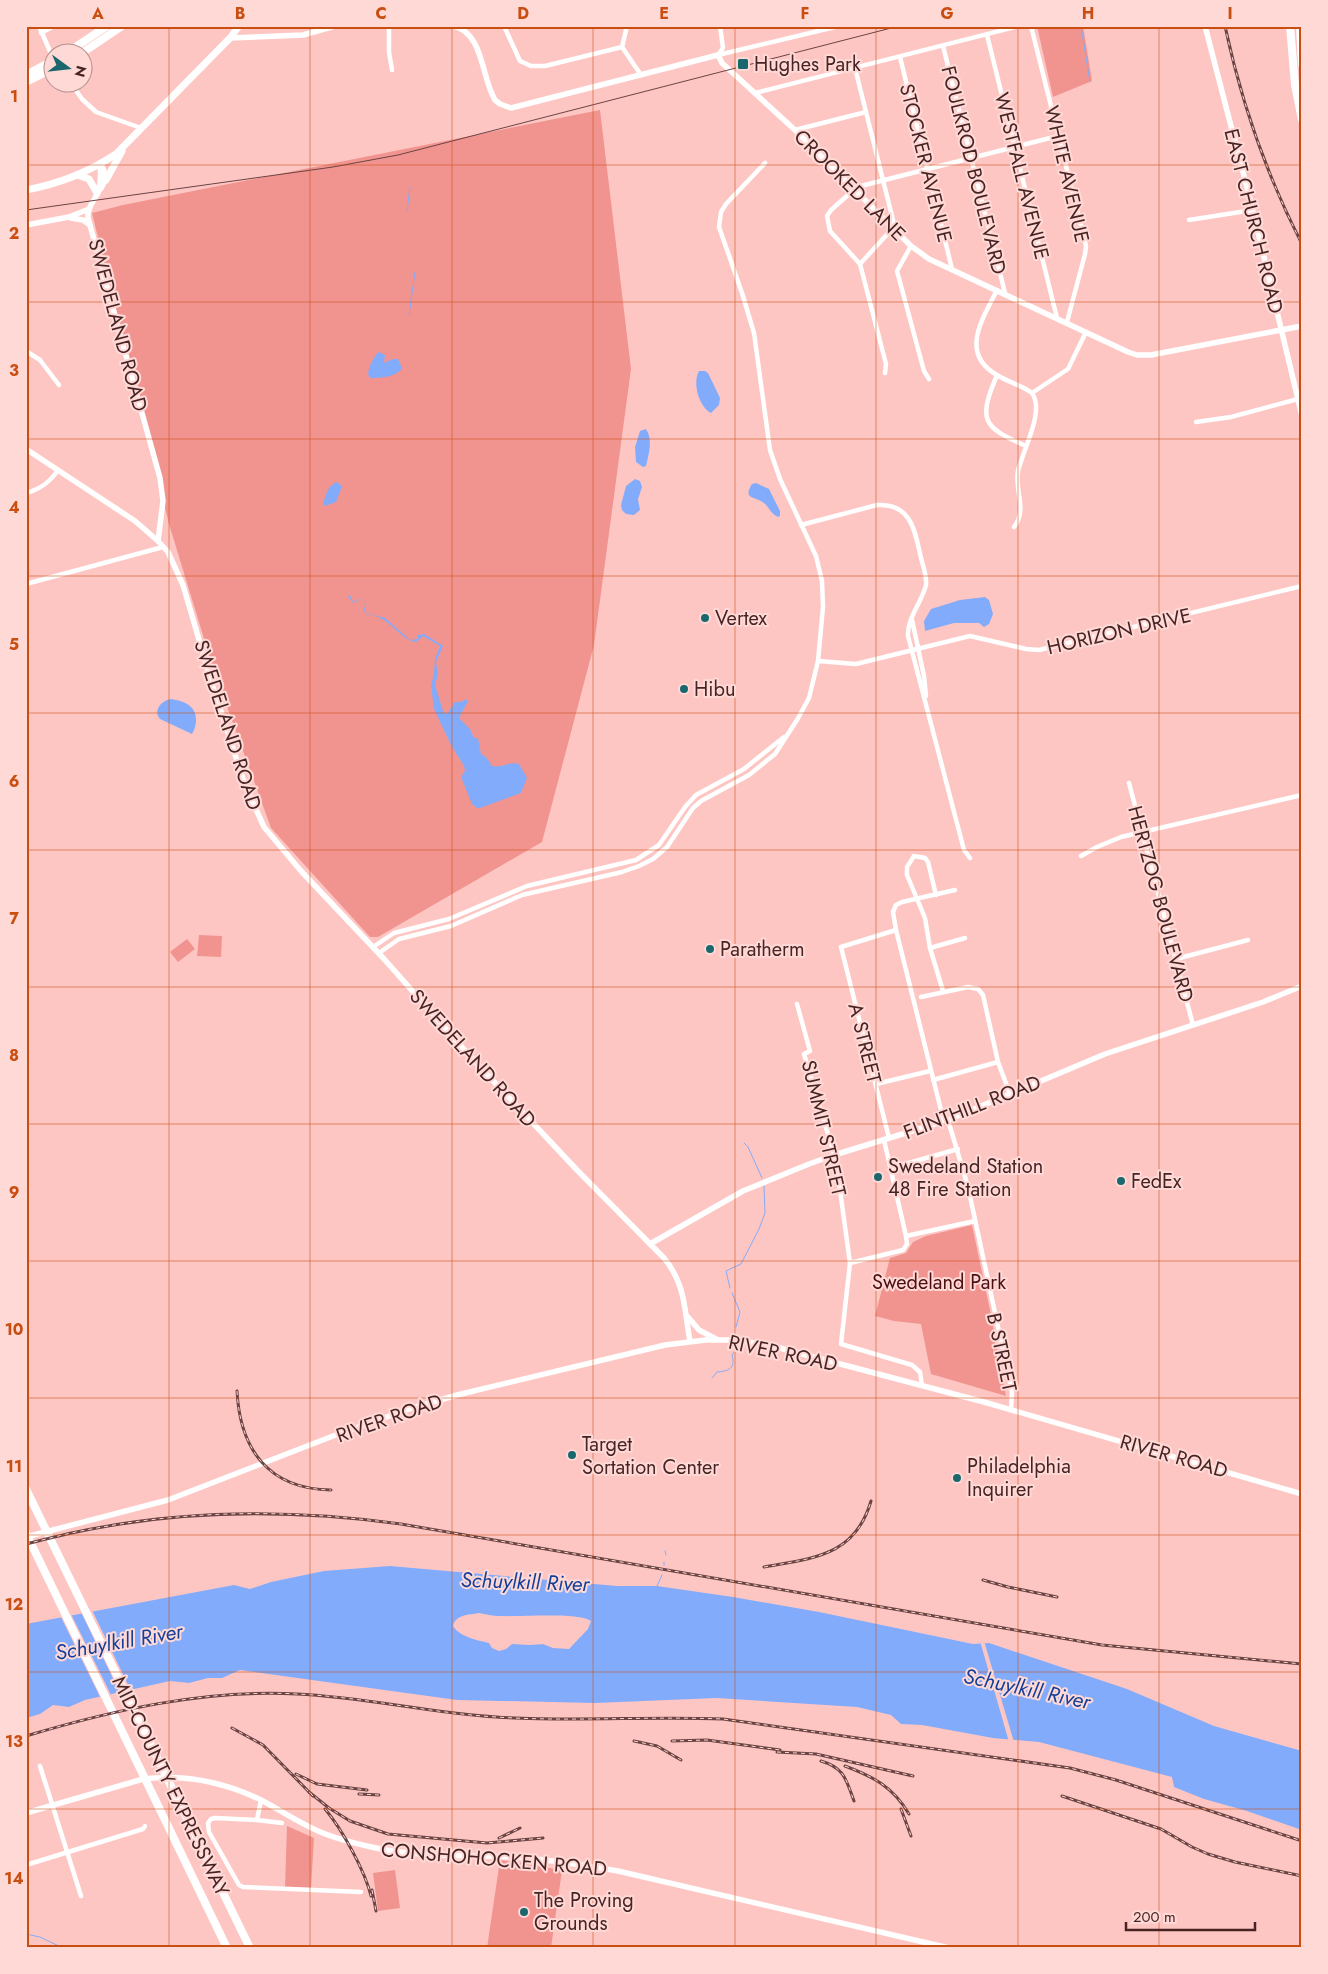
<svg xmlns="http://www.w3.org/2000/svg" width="1328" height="1974" viewBox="0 0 1328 1974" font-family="Jost,sans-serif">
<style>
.green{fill:#f19490}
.water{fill:#82acfb;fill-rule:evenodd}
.pier{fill:#fec6c3}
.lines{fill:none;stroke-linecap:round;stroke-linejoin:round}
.stream{stroke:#82acfb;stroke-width:1}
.street{stroke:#fff;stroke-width:4.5}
.secondary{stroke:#fff;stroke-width:5.5}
.primary{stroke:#fff;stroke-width:7}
.highway{stroke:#fff;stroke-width:8}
.tram{stroke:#6b4443;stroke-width:1}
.rail-casing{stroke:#6b4443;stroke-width:3}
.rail{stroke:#ffd9d6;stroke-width:1;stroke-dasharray:4;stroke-linecap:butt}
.grid{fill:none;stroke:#c84e11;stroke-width:1;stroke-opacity:0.55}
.poi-dot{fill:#1a676d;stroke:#ffd9d6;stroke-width:2}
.labels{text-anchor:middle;stroke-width:4;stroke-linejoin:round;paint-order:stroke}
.poi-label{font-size:20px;fill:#472423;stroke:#ffd9d6;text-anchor:start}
.street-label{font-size:20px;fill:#472423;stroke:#ffd9d6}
.park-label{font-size:20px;fill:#4d0f12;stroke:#ffd9d6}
.water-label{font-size:21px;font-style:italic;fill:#143f98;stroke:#ffd9d6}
.neatline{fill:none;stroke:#c84e11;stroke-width:2}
.grid-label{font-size:16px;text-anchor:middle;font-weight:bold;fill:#c84e11}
</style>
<rect width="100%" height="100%" fill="#fec6c3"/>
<g class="green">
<polygon points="1037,26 1083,26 1092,81 1053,97"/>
<polygon points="600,110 631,369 594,645 542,842 378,937 370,937 271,828 213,668 169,524 92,213 123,205"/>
<polygon points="199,935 222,936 221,957 197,956"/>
<polygon points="187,939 195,949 178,962 170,952"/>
<polygon points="972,1225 990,1310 1006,1396 931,1374 921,1324 894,1321 875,1316 890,1258 906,1253 913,1242 926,1236"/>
<polygon points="287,1826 314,1838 311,1888 285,1887"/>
<polygon points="500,1860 562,1870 551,1948 487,1948"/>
<polygon points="395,1870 400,1908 378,1911 373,1873"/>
</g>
<g class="water">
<path d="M379 352 385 355 384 363 393 359H398L402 368C397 377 381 378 370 378L368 374C369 367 373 357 379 352Z"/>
<path d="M699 371H705L708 373 720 398 719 405 711 413C699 407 692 383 699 371Z"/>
<path d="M646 429C653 439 649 454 646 466L643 467 636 462 635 447 640 431Z"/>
<polygon points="635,479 640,481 642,487 638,499 640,510 634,515 626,514 622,510 621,505 626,486"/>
<path d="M337 482 342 486 336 502 325 506 323 504C326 495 327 486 337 482Z"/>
<path d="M756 483 769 489 780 511V516L778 517C770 513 770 508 764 503 755 496 742 500 752 484Z"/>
<path d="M350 595 353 602 360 599 366 605 365 610 366 613 385 618 410 640 418 639V635L424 634 443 646 436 662 438 674 435 685 443 711 447 714 455 702H461L466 699 468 701 459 718 470 729 474 738H478L481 754 487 758 492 766C501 768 510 761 519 764L527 778 521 793 480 808H477L472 804 461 777 465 771 464 766 451 745 434 709 431 686 434 673 435 659 440 646 423 636 416 642C398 639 391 616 366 614L364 610 365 605 361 599 353 603 348 596Z"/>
<polygon points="985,597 989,600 993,614 989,624 984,627 979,623 954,623 925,631 924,621 931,609 960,600"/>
<path d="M171 699C185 701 197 706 196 722 195 727 195 729 192 734L160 719C153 710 161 701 171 699Z"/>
<path d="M390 1566 617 1586H657L733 1597 819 1612 973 1644 989 1643 1127 1689 1214 1726 1302 1751V1830L1247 1811 1204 1799 1174 1787 1172 1777 1039 1742 993 1738 922 1725 901 1724 891 1715 857 1707 717 1698 595 1703 457 1700 240 1670 222 1678H208L189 1683 170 1681 85 1700 69 1707 53 1705 40 1714 26 1718V1624L234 1585 250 1589 271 1582 324 1571ZM479 1613C486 1614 492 1616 499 1616 518 1617 579 1612 591 1621L588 1629 569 1649 553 1648 543 1644 530 1645 512 1644 506 1649 499 1651 492 1648 489 1643C477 1640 460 1637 453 1626 456 1614 469 1615 479 1613Z"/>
</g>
<g class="pier">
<polygon points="91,1608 132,1693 121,1695 80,1610"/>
<polygon points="70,1612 112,1697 101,1699 60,1615"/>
<polygon points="980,1641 984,1641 1014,1742 1009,1742"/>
</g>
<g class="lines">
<g class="stream">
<polyline points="1081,26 1090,82"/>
<polyline points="407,211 410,187"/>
<polyline points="409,315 415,272"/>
<polyline points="744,1143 748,1147 762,1178"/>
<polyline points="730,1288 726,1271 741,1264 759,1229 765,1213 764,1186"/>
<polyline points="732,1293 740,1312 736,1327"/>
<path d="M712 1378 717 1372C728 1371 736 1369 732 1355L734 1352"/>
<polyline points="665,1551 666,1555"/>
<polyline points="664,1565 664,1562"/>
<polyline points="657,1586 662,1575"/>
<polyline points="26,1934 40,1937 63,1948"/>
</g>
<g class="street">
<polyline points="39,26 52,56"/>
<polyline points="389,26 389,52 392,70"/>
<polyline points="504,26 520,61 531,66 545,66 622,47"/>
<polyline points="627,26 622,47 641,75"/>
<polyline points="1031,26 1086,246 1085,254 1067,322"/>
<polyline points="41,33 54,26"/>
<polyline points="987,35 1057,318"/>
<polyline points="943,46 1005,293"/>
<polyline points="718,55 839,26"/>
<polyline points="718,55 723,48 720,26"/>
<polyline points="900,57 952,269"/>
<polyline points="855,68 894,224 892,229 860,264"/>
<polyline points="70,82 82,99 96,112 141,128"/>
<polyline points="755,93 1019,26"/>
<polyline points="795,130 866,112"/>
<polyline points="1189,220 1253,210"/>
<polyline points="911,246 897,271 924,371 929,379"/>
<path d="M997 290C984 317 958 353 997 375 1008 382 1021 385 1032 393 1045 411 1023 450 1018 471 1014 489 1028 510 1014 527"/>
<polyline points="26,351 40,360 59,385"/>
<polyline points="885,373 886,364 860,264 830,231 827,216 831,210 857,187 1058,136"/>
<path d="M997 375C978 420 982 427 1026 446"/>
<polyline points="1032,393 1068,369 1086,332"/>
<polyline points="1196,422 1231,417 1298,399"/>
<path d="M26 493C41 489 50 482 58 470"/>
<path d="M801 525 877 505C912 503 915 532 921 558 923 566 927 576 926 585 922 602 907 618 908 636L964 850 970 858"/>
<polyline points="26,584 163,547"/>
<polyline points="912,620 924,676 926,696"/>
<polyline points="818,661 856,664 970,636 1026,649 1039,650 1302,586"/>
<polyline points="1129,783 1193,1025"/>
<polyline points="1081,856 1097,847 1121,837 1302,795"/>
<polyline points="936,895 928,862 925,858 914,856 907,867 907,875 925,918 930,948 943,991"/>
<polyline points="373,947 394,933 449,919 527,886 636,860 659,845 685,807 696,795 744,769 784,737"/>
<polyline points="930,948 965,938"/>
<polyline points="379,953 399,939 451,926 522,895 622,872 639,866 653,859 667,847 693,808 701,801 749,775 775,754 797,720 809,698 818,661 823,607 822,581 816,556 780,479 770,450 754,333 742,293 719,227 721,212 726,204 765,163"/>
<polyline points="1176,959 1248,940"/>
<polyline points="921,997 968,987 978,989 983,995 998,1062 1010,1094"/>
<polyline points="797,1004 810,1051 804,1054 836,1161 850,1263 841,1344 912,1365 920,1372 922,1386"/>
<polyline points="933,1080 998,1062"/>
<polyline points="876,1084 930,1071"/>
<polyline points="948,1120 968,1187 1012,1392 1011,1410"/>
<polyline points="944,1122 896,930 893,912 896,905 902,902 955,890"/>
<polyline points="889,1138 841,947 896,930"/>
<polyline points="884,1140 906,1236"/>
<polyline points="891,1168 958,1149"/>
<polyline points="850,1263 903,1250 907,1244 906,1236 975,1221"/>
<polyline points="40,1766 81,1896"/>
<polyline points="261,1800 257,1820 282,1823"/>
<polyline points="257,1820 215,1818 211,1819 208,1823 209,1832 239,1885 243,1887 361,1892"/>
<polyline points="26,1865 143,1829 145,1826"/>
</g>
<g class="secondary">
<path d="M454 26C484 34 481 77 495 100L500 104 511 108 718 55 722 63 795 130 911 246 929 259 1128 352 1137 355H1151L1302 326"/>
<polyline points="1205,26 1250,199 1302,416"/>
<polyline points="230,38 303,35 335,26"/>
<path d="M100 164C101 173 101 183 98 192 94 202 87 207 88 218L160 478 163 501 158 541"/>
<path d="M98 192C106 183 108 174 100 164"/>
<polyline points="71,218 83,220 90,225"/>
<polyline points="26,225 69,217 89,209"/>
<path d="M26 449 135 521 158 541 168 552 183 585 212 684 245 785 264 827 301 871 385 960 469 1055 576 1169 664 1258C686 1285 684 1309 690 1341"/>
<polyline points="650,1244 743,1191 809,1164 834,1155 948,1120 1105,1054 1263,1002 1302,986"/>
<polyline points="688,1317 699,1330 716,1339"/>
<polyline points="26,1537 168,1500 333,1436 412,1408 457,1395 665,1345 706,1340 737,1340 776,1347 984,1402 1302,1494"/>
<path d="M26 1813 143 1779C184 1774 224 1782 261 1800 280 1810 298 1822 318 1831 336 1839 357 1844 376 1848 418 1857 469 1855 513 1857 548 1859 583 1865 618 1871L949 1948"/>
</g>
<g class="primary">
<polyline points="77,175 89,179 97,193"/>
<polyline points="106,180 122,151"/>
<path d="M26 190C58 184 89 172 116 154L230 38 239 26"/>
</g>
<g class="highway">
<polyline points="1290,26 1295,85 1302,120"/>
<polyline points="1300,26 1302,64"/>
<polyline points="68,52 107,26"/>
<polyline points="82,53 122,26"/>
<polyline points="26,75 52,61"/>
<polyline points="26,82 52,69"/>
<polyline points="26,1489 250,1948"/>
<polyline points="26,1533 227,1948"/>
</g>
<polyline class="tram" points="26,210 333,167 398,155 899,26"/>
<g class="rail-casing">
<g id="rail">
<path d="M1225 26C1241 101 1267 176 1302 244"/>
<path d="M237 1391C240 1449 268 1489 331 1490"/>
<path d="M26 1544C50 1538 73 1532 97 1528 199 1509 298 1510 401 1524L1102 1645 1302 1664"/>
<path d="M764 1567C814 1558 855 1556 871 1501"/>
<polyline points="983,1580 1008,1587 1057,1597"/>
<polyline points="232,1728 263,1745 313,1796"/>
<path d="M26 1736C113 1710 206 1689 297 1694 364 1697 430 1713 496 1717 572 1722 647 1716 723 1719L1070 1768 1116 1780 1302 1841"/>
<polyline points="634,1741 657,1746 681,1760"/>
<polyline points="672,1741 707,1740 780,1750"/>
<polyline points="777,1752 816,1754 913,1776"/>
<path d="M821 1761C845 1768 846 1780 854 1801"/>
<path d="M845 1766C874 1777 893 1787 909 1814"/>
<polyline points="296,1774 317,1784 367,1790"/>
<polyline points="309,1792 329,1808 350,1821 388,1834 487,1843 543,1838"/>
<polyline points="359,1794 379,1795"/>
<polyline points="1062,1796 1161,1829 1192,1847 1208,1854 1235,1862 1302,1876"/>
<path d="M325 1809C342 1829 365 1871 371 1896"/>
<polyline points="901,1809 911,1836"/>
<polyline points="499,1838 520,1828"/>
<polyline points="372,1890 376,1911"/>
</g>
</g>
<use href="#rail" class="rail"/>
</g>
<path class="grid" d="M169 26V1948M310 26V1948M452 26V1948M593 26V1948M735 26V1948M876 26V1948M1018 26V1948M1159 26V1948M26 165H1302M26 302H1302M26 439H1302M26 576H1302M26 713H1302M26 850H1302M26 987H1302M26 1124H1302M26 1261H1302M26 1398H1302M26 1535H1302M26 1672H1302M26 1809H1302"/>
<g class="poi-dot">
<rect x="737" y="58" width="12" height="12" rx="2.5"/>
<circle cx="705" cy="618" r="5"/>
<circle cx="684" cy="689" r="5"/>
<circle cx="710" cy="949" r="5"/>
<circle cx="878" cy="1177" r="5"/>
<circle cx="1121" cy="1181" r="5"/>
<circle cx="572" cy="1455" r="5"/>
<circle cx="957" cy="1478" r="5"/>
<circle cx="524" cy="1912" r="5"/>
</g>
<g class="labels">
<g class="poi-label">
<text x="754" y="71">Hughes Park</text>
<text x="715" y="625">Vertex</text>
<text x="694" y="696">Hibu</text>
<text x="720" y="956">Paratherm</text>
<text x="888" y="1173">Swedeland Station<tspan x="888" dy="23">48 Fire Station</tspan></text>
<text x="1131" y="1188">FedEx</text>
<text x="582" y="1451">Target<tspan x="582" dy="23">Sortation Center</tspan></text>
<text x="967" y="1473">Philadelphia<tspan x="967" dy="23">Inquirer</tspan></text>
<text x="534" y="1907">The Proving<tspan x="534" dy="23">Grounds</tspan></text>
</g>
<g class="street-label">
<text transform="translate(926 163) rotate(76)" y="7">STOCKER AVENUE</text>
<text transform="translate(974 170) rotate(76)" y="7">FOULKROD BOULEVARD</text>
<text transform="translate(1067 174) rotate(77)" y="7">WHITE AVENUE</text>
<text transform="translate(1022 176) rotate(76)" y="7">WESTFALL AVENUE</text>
<text transform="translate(850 185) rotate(45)" y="7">CROOKED LANE</text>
<text transform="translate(1254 221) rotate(76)" y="7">EAST CHURCH ROAD</text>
<text transform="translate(118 325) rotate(75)" y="7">SWEDELAND ROAD</text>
<text transform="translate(1119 631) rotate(-13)" y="7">HORIZON DRIVE</text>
<text transform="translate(228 725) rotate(72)" y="7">SWEDELAND ROAD</text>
<text transform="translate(1161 904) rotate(75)" y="7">HERTZOG BOULEVARD</text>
<text transform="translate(865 1043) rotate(76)" y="7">A STREET</text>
<text transform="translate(473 1058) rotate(48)" y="7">SWEDELAND ROAD</text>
<text transform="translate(972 1107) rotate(-21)" y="7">FLINTHILL ROAD</text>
<text transform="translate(824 1128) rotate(77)" y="7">SUMMIT STREET</text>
<text transform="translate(1002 1352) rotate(78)" y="7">B STREET</text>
<text transform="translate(783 1353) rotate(12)" y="7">RIVER ROAD</text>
<text transform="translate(389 1418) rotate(-19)" y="7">RIVER ROAD</text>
<text transform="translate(1174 1456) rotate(16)" y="7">RIVER ROAD</text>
<text transform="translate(171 1786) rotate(64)" y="7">MID-COUNTY EXPRESSWAY</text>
<text transform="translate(494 1859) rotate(5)" y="7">CONSHOHOCKEN ROAD</text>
</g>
<g class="park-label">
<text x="939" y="1289">Swedeland Park</text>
</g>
<g class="water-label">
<text transform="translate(525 1582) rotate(2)" y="7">Schuylkill River</text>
<text transform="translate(119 1642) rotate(-10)" y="7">Schuylkill River</text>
<text transform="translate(1027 1689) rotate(12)" y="7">Schuylkill River</text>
</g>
</g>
<rect width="1328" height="1974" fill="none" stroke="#ffd9d6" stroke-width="55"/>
<g transform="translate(68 68) rotate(105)"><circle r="24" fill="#ffd9d6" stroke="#b5918e"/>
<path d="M0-4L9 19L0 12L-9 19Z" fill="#1a676d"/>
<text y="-8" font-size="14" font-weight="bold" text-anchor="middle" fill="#472423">N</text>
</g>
<path d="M1126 1922v8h129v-8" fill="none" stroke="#472423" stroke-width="2.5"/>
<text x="1133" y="1922" font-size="15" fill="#472423" stroke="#ffd9d6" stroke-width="4" paint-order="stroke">200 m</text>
<rect x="28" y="28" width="1272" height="1918" class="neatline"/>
<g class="grid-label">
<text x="98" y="19">A</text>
<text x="240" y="19">B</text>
<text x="381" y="19">C</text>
<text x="523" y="19">D</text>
<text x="664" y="19">E</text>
<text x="805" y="19">F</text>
<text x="947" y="19">G</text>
<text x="1088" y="19">H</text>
<text x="1230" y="19">I</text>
<text x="14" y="102">1</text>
<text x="14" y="239">2</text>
<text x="14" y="376">3</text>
<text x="14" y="513">4</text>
<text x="14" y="650">5</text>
<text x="14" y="787">6</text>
<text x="14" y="924">7</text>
<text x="14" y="1061">8</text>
<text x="14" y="1198">9</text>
<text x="14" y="1335">10</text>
<text x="14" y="1472">11</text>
<text x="14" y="1610">12</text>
<text x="14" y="1747">13</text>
<text x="14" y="1884">14</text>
</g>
</svg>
